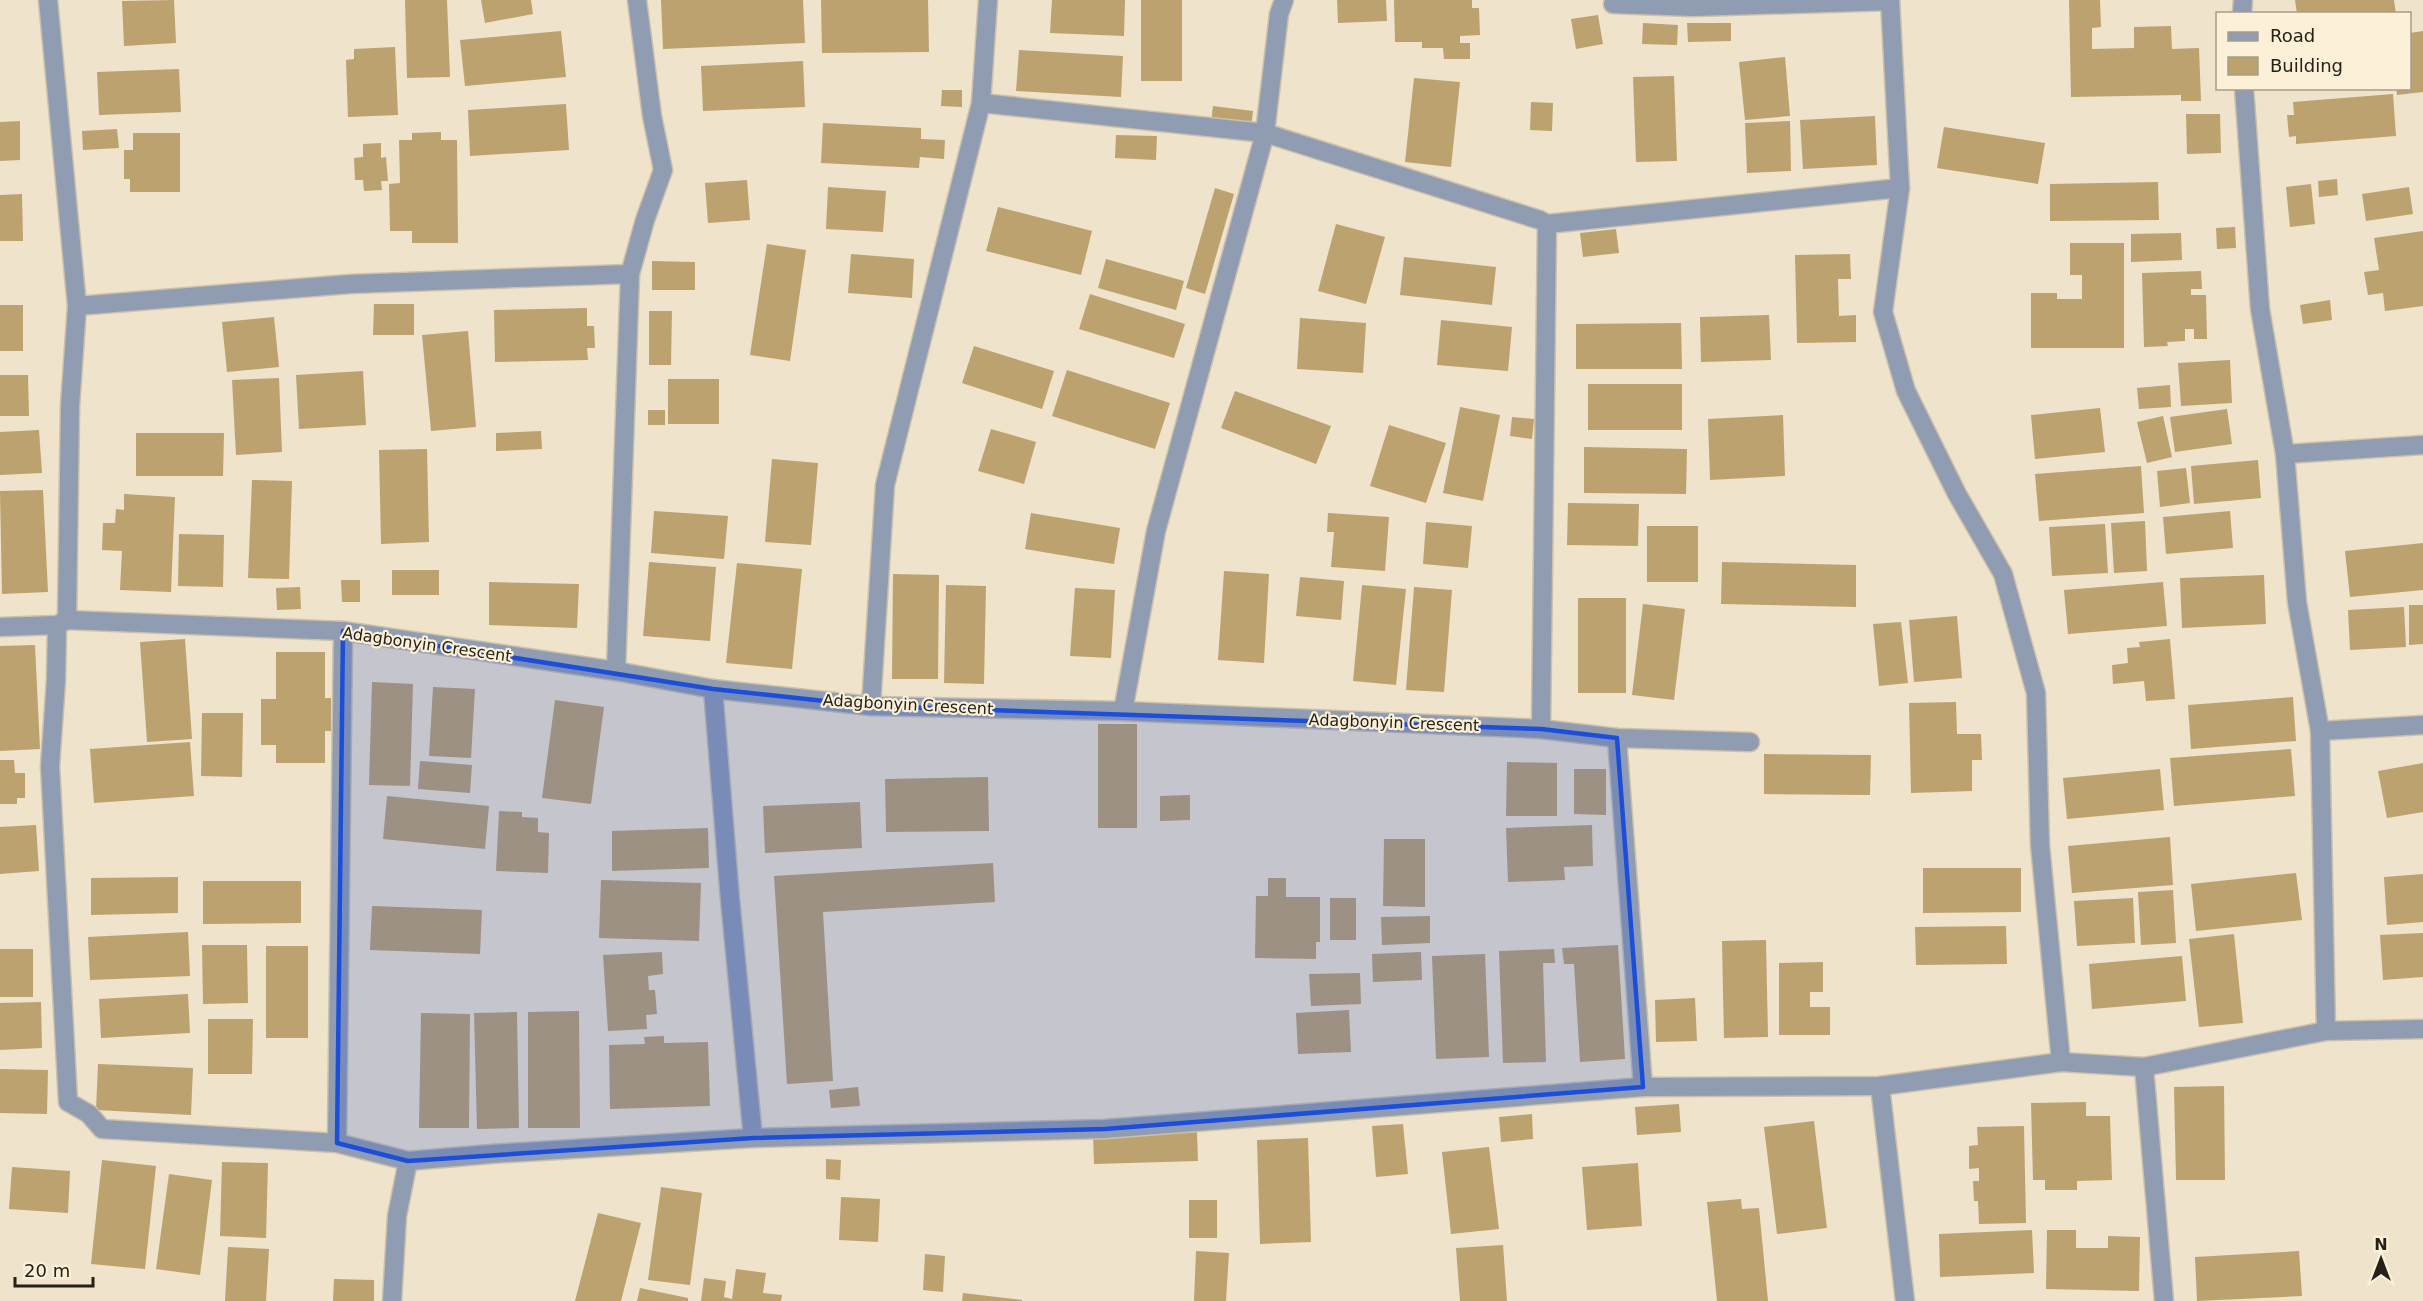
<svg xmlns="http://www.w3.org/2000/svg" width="2423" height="1301" viewBox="0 0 2423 1301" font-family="'DejaVu Sans',sans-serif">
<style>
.building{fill:#bca26e}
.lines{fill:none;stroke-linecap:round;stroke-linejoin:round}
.street-casing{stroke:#cbc0ab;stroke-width:21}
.street{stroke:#909cb1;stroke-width:18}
.marked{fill:#1d4ed8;fill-opacity:0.2;stroke:#1d4ed8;stroke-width:4.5;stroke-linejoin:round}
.labels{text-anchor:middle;stroke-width:4.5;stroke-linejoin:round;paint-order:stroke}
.street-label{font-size:16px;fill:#252118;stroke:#fcf0d8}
</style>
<rect width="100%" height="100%" fill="#efe3cb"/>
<g class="building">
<polygon points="174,0 176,43 124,46 122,1"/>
<polygon points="405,0 447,0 450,77 407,78"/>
<polygon points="481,0 531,0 533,14 485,23"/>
<polygon points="661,0 803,0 805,43 663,49"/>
<polygon points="821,0 928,0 929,52 822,53"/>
<polygon points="1052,0 1125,0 1124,36 1050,33"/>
<rect x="1141" y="0" width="41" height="81"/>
<polygon points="1337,0 1386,0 1387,21 1338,23"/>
<polygon points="1394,0 1472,0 1472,8 1479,8 1480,35 1460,36 1460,43 1470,43 1470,59 1444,59 1443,48 1422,48 1422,42 1395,42"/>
<polygon points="2069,0 2100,0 2101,27 2092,28 2092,49 2134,48 2134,27 2171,26 2172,49 2199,48 2201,101 2181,101 2181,95 2071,97"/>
<polygon points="2295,0 2394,0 2396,14 2297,14"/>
<polygon points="1598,15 1603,44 1576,49 1571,19"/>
<polygon points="1643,23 1678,25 1677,45 1642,44"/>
<polygon points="1687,23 1731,23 1731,41 1688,42"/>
<polygon points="561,31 566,77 465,86 460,40"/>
<polygon points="2423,31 2423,92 2397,95 2396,88 2410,88 2410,33"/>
<polygon points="395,47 398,115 348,117 346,60 354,59 354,49"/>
<polygon points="1019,50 1123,56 1121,97 1016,91"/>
<polygon points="1785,57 1790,116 1745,120 1739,62"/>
<polygon points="803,61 805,107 703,111 701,66"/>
<polygon points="179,69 181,112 99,115 97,72"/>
<polygon points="1674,76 1677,161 1636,162 1633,77"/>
<polygon points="1414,78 1460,82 1451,167 1405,162"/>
<polygon points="942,90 962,90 962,107 941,106"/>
<polygon points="2393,94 2396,136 2296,144 2296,136 2289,137 2287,115 2294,115 2293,102"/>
<polygon points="1531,102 1553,103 1552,131 1530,130"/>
<polygon points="566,104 569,150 470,156 468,110"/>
<polygon points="1213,106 1253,111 1251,128 1211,123"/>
<polygon points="2186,114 2220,114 2221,153 2187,154"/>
<polygon points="1875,116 1877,165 1803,169 1800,120"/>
<polygon points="20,121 20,160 0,161 0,122"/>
<polygon points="1790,121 1791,171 1747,173 1745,123"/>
<polygon points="823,123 921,128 921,139 945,140 944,159 920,157 919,168 821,163"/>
<polygon points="1944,127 2045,143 2038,184 1937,168"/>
<polygon points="117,129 119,148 83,150 82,131"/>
<polygon points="441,132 441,140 457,140 458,243 412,243 412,231 390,231 389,184 400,183 399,140 412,140 412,133"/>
<polygon points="133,133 180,133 180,192 130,192 130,179 124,179 124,150 133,150"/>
<polygon points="1116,135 1157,136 1156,160 1115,158"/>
<polygon points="381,143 381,158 386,157 388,181 381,181 382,190 364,191 363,180 355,180 354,158 363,157 363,144"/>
<polygon points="2337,179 2338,195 2319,197 2318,181"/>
<polygon points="747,180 750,220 708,223 705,183"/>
<polygon points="2158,182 2159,220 2050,221 2050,184"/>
<polygon points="2311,184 2315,224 2290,227 2286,187"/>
<polygon points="828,187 886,191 883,232 826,229"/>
<polygon points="2409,187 2413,214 2366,221 2362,194"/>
<polygon points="1215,188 1234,194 1205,294 1186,288"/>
<polygon points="22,194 23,241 0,241 0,195"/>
<polygon points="998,207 1092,231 1081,275 986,251"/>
<polygon points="1336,224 1385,237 1366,304 1318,291"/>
<polygon points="2235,227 2236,248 2217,249 2216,228"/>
<polygon points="1616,229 1619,253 1583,257 1580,233"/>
<polygon points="2423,231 2423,306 2385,311 2383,293 2368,295 2364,272 2379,270 2374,238"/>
<polygon points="2181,233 2182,260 2131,262 2131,234"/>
<polygon points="2070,243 2124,243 2124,348 2031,348 2031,293 2057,293 2057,299 2082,299 2082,275 2070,275"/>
<polygon points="767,244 806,250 790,361 750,355"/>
<polygon points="851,254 914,259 912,298 848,293"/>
<polygon points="1850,254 1851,279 1838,279 1839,316 1856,315 1856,342 1797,343 1795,255"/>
<polygon points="1404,257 1496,267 1492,305 1400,295"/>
<polygon points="1106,259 1184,281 1176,310 1098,288"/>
<polygon points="652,261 695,262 695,290 652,290"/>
<polygon points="2201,271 2202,289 2191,289 2191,295 2206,295 2207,339 2194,339 2194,329 2185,329 2185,341 2167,342 2168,346 2144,347 2142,273"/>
<polygon points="1090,294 1185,324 1174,358 1079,329"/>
<polygon points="2330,300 2332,320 2303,324 2300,305"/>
<polygon points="374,304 414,304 414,335 373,335"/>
<rect x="0" y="305" width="23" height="46"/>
<polygon points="587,308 587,326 594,326 595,348 587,348 588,360 495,362 494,310"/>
<polygon points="649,311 672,311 671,365 649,365"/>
<polygon points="1769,315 1771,360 1701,362 1700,317"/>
<polygon points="274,317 279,367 227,372 222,322"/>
<polygon points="1300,318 1366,323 1363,373 1297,369"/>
<polygon points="1441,320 1512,327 1508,371 1437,365"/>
<polygon points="1681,323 1682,369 1576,369 1576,324"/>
<polygon points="468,331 476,427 431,431 422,335"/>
<polygon points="974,346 1054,371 1042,409 962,383"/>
<polygon points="2230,360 2232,403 2181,406 2178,363"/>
<polygon points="1067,370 1170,403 1155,449 1052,416"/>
<polygon points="363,371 366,425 299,429 296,375"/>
<polygon points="0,375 28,375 29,416 0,416"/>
<polygon points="279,378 282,452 236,455 232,380"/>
<rect x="668" y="379" width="51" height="45"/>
<rect x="1588" y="384" width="94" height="46"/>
<polygon points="2170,385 2171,407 2139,409 2137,388"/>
<polygon points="1235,391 1331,426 1316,464 1221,428"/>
<polygon points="1460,407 1500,415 1483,501 1443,493"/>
<polygon points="2100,408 2105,452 2035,459 2031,415"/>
<polygon points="2227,409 2232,444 2175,452 2170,417"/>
<rect x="648" y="410" width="17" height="15"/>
<polygon points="1783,415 1785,476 1710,480 1708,419"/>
<polygon points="2163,416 2172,457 2147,463 2137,422"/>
<polygon points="1512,417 1534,419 1532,439 1510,436"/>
<polygon points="1389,425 1446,443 1426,503 1370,486"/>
<polygon points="991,429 1036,442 1024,484 978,471"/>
<polygon points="39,430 42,473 0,475 0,432"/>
<polygon points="541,431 542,449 496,451 496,433"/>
<polygon points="136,433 224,433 223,476 136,476"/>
<polygon points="1584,447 1687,449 1686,494 1584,493"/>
<polygon points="427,449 429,542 381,544 379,450"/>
<polygon points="772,459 818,463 811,545 765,542"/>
<polygon points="2258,460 2261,498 2194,504 2191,466"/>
<polygon points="2141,466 2144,513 2039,521 2035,474"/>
<polygon points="2186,468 2190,503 2160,507 2157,471"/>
<polygon points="252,480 292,481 289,579 248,578"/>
<polygon points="43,490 48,592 2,594 0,491"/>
<polygon points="124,494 175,497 171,592 120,590 122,551 102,550 103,523 115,523 116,509 124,510"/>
<polygon points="1568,503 1639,504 1638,546 1567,545"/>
<polygon points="654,511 728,516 724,559 651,553"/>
<polygon points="2230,511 2233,548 2166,554 2163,517"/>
<polygon points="1031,513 1120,528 1114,564 1025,549"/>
<polygon points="1328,513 1389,517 1385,571 1331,567 1334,532 1327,532"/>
<polygon points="2145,521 2147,571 2114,573 2111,523"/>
<polygon points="1426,522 1472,526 1468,568 1423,564"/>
<polygon points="2105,524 2108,573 2052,576 2049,527"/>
<rect x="1647" y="526" width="51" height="56"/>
<polygon points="179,534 224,535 223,587 178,586"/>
<polygon points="2423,543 2423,590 2350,597 2345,551"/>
<polygon points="649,562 716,567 710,641 643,636"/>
<polygon points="1722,562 1856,565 1856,607 1721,604"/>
<polygon points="737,563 802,569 792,669 726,663"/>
<rect x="392" y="570" width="47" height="25"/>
<polygon points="1224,571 1269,574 1264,663 1218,660"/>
<polygon points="893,574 939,575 938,679 892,679"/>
<polygon points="2264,575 2266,624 2182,628 2180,578"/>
<polygon points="1300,577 1344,581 1341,620 1296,616"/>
<polygon points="341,580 360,580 360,602 342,602"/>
<polygon points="489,582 579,584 577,628 489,625"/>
<polygon points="2163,582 2167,626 2068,634 2064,590"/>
<polygon points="946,585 986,586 984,684 944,683"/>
<polygon points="1362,585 1406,589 1396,685 1353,681"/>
<polygon points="300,587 301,609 277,610 276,588"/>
<polygon points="1414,587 1452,590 1444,692 1406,690"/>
<polygon points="1075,588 1115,590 1111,658 1070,656"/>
<rect x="1578" y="598" width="48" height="95"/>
<polygon points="1643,604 1685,609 1674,700 1632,695"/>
<polygon points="2409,605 2423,605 2423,644 2409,645"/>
<polygon points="2404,607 2406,647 2350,650 2348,610"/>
<polygon points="1957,616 1962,678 1914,682 1909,620"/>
<polygon points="1901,622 1908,683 1879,686 1873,624"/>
<polygon points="185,639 192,739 147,742 140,642"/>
<polygon points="2170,639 2175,699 2146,701 2144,681 2113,684 2112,665 2128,663 2127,648 2140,647 2139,642"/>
<polygon points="35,645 40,749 0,751 0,646"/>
<polygon points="276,652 325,652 325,698 331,698 331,731 325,731 325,763 276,763 276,745 261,745 261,699 276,699"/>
<polygon points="372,682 413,684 410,786 369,785"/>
<polygon points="433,687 475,689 471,758 429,756"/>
<polygon points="2293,697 2296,741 2191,749 2188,705"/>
<polygon points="555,700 604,707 591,804 542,798"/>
<polygon points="1956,702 1957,734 1981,734 1982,760 1972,760 1972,791 1911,793 1909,703"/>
<polygon points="202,713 243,713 242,777 201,776"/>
<rect x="1098" y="724" width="39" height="104"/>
<polygon points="190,742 194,796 94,803 90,749"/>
<polygon points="2291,749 2295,796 2174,806 2170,758"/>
<polygon points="1764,754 1871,755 1870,795 1764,794"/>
<polygon points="0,760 14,760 15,773 25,773 25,798 17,798 17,804 0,804"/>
<polygon points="420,761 472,765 470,793 418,789"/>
<polygon points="1507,762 1557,763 1557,816 1506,816"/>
<polygon points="2423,763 2423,812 2387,818 2378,771"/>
<polygon points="1574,769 1606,769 1606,815 1574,814"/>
<polygon points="2160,769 2164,810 2067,819 2063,778"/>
<polygon points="988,777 989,831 886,832 885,779"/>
<polygon points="1190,795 1190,820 1160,821 1160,796"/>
<polygon points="387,796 489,806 485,849 383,839"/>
<polygon points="860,802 862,848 765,853 763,806"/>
<polygon points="499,811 522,812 522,817 538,818 538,832 549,833 548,873 496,871"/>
<polygon points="36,825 39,871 0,874 0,827"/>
<polygon points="1592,825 1593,866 1564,867 1565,880 1508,882 1506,828"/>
<polygon points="708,828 709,868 612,871 612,831"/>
<polygon points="2170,837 2173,885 2072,893 2068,846"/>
<polygon points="1384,839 1425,839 1425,907 1383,906"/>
<polygon points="993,863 995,902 823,912 833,1081 787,1084 774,876"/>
<polygon points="1923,868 2021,868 2021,912 1923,913"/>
<polygon points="2296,873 2302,920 2196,931 2191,884"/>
<polygon points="2423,874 2423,922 2387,925 2384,877"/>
<polygon points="178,877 178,913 91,915 91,878"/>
<polygon points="1268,878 1286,878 1286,897 1320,897 1320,942 1316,942 1316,959 1255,958 1256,896 1268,896"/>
<polygon points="601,880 701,883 699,941 599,938"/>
<polygon points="203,881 301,881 301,923 203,924"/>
<polygon points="2173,890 2176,943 2141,945 2138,892"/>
<rect x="1330" y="898" width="26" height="42"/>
<polygon points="2133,898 2135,943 2077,946 2074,901"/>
<polygon points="372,906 482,910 480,954 370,950"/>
<polygon points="1430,916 1430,943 1382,945 1381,917"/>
<polygon points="2006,926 2007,964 1916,965 1915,927"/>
<polygon points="188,932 190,976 90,980 88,937"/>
<polygon points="2423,933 2423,977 2383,980 2380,935"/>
<polygon points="2234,934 2243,1023 2199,1027 2189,939"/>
<polygon points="1766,940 1768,1037 1724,1038 1722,941"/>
<polygon points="202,945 247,945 248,1003 203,1004"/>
<polygon points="1618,945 1625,1059 1580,1062 1574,964 1564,964 1562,948"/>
<rect x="266" y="946" width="42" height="92"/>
<rect x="0" y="949" width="33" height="48"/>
<polygon points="1554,949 1555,963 1543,963 1546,1062 1503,1063 1499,951"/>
<polygon points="662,952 663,974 648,976 649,990 655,990 657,1014 646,1015 647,1029 608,1031 603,955"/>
<polygon points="1421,952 1422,980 1373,982 1372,954"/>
<polygon points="1485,954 1489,1057 1436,1059 1432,956"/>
<polygon points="2182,956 2186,1001 2092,1009 2089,964"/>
<polygon points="1823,962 1823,992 1810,992 1810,1007 1830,1007 1830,1035 1779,1035 1779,963"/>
<polygon points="1360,973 1361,1004 1311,1006 1309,974"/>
<polygon points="188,994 190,1033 101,1038 99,999"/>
<polygon points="1695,998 1697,1041 1656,1042 1655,1000"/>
<polygon points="41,1002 42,1048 0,1050 0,1003"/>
<polygon points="1349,1010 1351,1052 1298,1054 1296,1013"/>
<polygon points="579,1011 580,1128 528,1128 528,1012"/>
<polygon points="517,1012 519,1128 477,1129 474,1013"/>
<polygon points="421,1013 470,1014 469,1128 419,1128"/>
<polygon points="208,1019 253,1019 252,1074 208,1074"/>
<polygon points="664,1036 664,1043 708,1042 710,1106 610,1109 609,1045 645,1044 644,1037"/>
<polygon points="98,1064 193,1068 191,1115 96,1110"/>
<polygon points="0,1069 48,1070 47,1114 0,1113"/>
<polygon points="2224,1086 2225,1180 2176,1180 2174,1087"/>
<polygon points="858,1087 860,1106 831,1108 829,1090"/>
<polygon points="2086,1102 2086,1116 2110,1116 2112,1180 2077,1181 2077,1190 2045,1190 2045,1180 2033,1180 2031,1103"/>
<polygon points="1679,1104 1681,1132 1637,1135 1635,1107"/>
<polygon points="1532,1114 1533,1139 1501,1142 1499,1117"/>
<polygon points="1814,1121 1827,1228 1777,1234 1764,1127"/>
<polygon points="1403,1124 1408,1174 1376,1177 1372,1126"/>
<polygon points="2024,1126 2026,1223 1979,1224 1978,1201 1974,1201 1973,1181 1979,1181 1979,1168 1969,1169 1969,1146 1978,1145 1977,1127"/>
<polygon points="1197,1132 1198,1161 1094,1164 1093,1135"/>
<polygon points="1308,1138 1311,1242 1260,1244 1257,1140"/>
<polygon points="1489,1147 1499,1229 1451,1234 1442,1152"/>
<polygon points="826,1159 841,1160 840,1180 826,1179"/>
<polygon points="102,1160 156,1166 145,1269 91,1264"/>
<polygon points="222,1162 268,1163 266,1238 220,1236"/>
<polygon points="1638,1163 1642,1226 1587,1230 1582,1167"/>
<polygon points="12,1167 70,1171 68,1213 9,1209"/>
<polygon points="169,1174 212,1180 200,1275 156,1269"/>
<polygon points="661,1187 702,1193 690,1285 648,1280"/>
<polygon points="841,1197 880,1199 878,1242 839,1240"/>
<polygon points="1741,1199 1742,1209 1759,1208 1768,1301 1717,1301 1707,1202"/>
<rect x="1189" y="1200" width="28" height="38"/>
<polygon points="598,1213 641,1223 621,1301 575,1301"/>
<polygon points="2032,1230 2034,1273 1940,1277 1939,1234"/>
<polygon points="2047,1230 2076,1230 2076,1248 2108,1248 2108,1236 2140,1237 2139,1291 2046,1289"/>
<polygon points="1503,1245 1507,1301 1460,1301 1456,1248"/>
<polygon points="228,1247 269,1249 266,1301 225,1301"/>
<polygon points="1196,1251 1229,1253 1226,1301 1194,1301"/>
<polygon points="2299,1251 2302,1296 2197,1301 2195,1257"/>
<polygon points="925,1254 945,1256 943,1292 923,1290"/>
<polygon points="736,1269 766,1273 763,1293 782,1295 781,1301 701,1301 704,1278 726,1281 724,1297 732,1299"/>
<polygon points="334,1279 374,1280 374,1301 333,1301"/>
<polygon points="640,1288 688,1298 688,1301 637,1301"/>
<polygon points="963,1293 1022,1300 1022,1301 962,1301"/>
</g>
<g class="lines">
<g class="street-casing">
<g id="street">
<polyline points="48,0 77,306 70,406 67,620"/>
<polyline points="1890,0 1900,188 1883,312 1906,391 1957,494 2003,574 2036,693 2040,845 2061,1062"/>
<polyline points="1613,4 1693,7 1890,1"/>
<polyline points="2242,14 2243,0"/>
<polyline points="2244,88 2260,309 2285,454 2297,602 2320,731 2326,1031"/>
<polyline points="981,103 1265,133 1540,220 1547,224 1900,188"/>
<polyline points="77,306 350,284 630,274"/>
<polyline points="2285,454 2423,445"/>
<polyline points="57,625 56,680 50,766 68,1102 89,1114 102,1129 337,1143 408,1161 491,1154 753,1138 1105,1129 1643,1087 1880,1086 2061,1062 2144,1067 2326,1031 2423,1029"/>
<polyline points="0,627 57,625 67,620 343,631 616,671 713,689 871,706 1123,711 1541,729 1617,738 1750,742"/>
<polyline points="616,671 630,274 645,220 663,170 652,116 637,0"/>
<polyline points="713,689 730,899 753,1138"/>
<polyline points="871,706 885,485 981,103 988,0"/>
<polyline points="1123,711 1156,531 1265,133 1279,14 1284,0"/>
<polyline points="1541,729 1547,224"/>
<polyline points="2320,731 2423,725"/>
<polyline points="1617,738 1643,1087"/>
<polyline points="2144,1067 2164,1301"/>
<polyline points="1880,1086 1905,1301"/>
<polyline points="337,1143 343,631"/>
<polyline points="392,1301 397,1216 408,1161"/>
</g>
</g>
<use href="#street" class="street"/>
</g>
<path class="marked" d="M343 631 713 689 871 706 1541 729 1617 738 1643 1087 1105 1129 753 1138 408 1161 337 1143Z"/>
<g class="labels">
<g class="street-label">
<text transform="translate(427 644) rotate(8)" y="6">Adagbonyin Crescent</text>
<text transform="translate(908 704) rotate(3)" y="6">Adagbonyin Crescent</text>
<text transform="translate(1394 722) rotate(2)" y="6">Adagbonyin Crescent</text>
</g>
</g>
<rect x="2216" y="12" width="195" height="78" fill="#fcf0d8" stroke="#a69d8b" stroke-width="1.5"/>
<rect x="2228" y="32" width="30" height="9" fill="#909cb1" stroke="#a69d8b" stroke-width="1.5"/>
<text x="2270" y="42" font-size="18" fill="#252118">Road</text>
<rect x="2228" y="57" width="30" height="18" fill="#bca26e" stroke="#a69d8b" stroke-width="1.5"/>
<text x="2270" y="72" font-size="18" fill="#252118">Building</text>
<g transform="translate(2381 1259)" stroke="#fcf0d8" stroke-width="4.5" paint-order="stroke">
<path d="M0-4.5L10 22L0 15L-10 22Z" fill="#252118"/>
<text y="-9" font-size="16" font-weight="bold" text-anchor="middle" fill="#252118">N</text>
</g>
<path d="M15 1277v9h78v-9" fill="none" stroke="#252118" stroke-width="3"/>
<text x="24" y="1277" font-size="18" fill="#252118" stroke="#fcf0d8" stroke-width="4.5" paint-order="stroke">20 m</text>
</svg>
